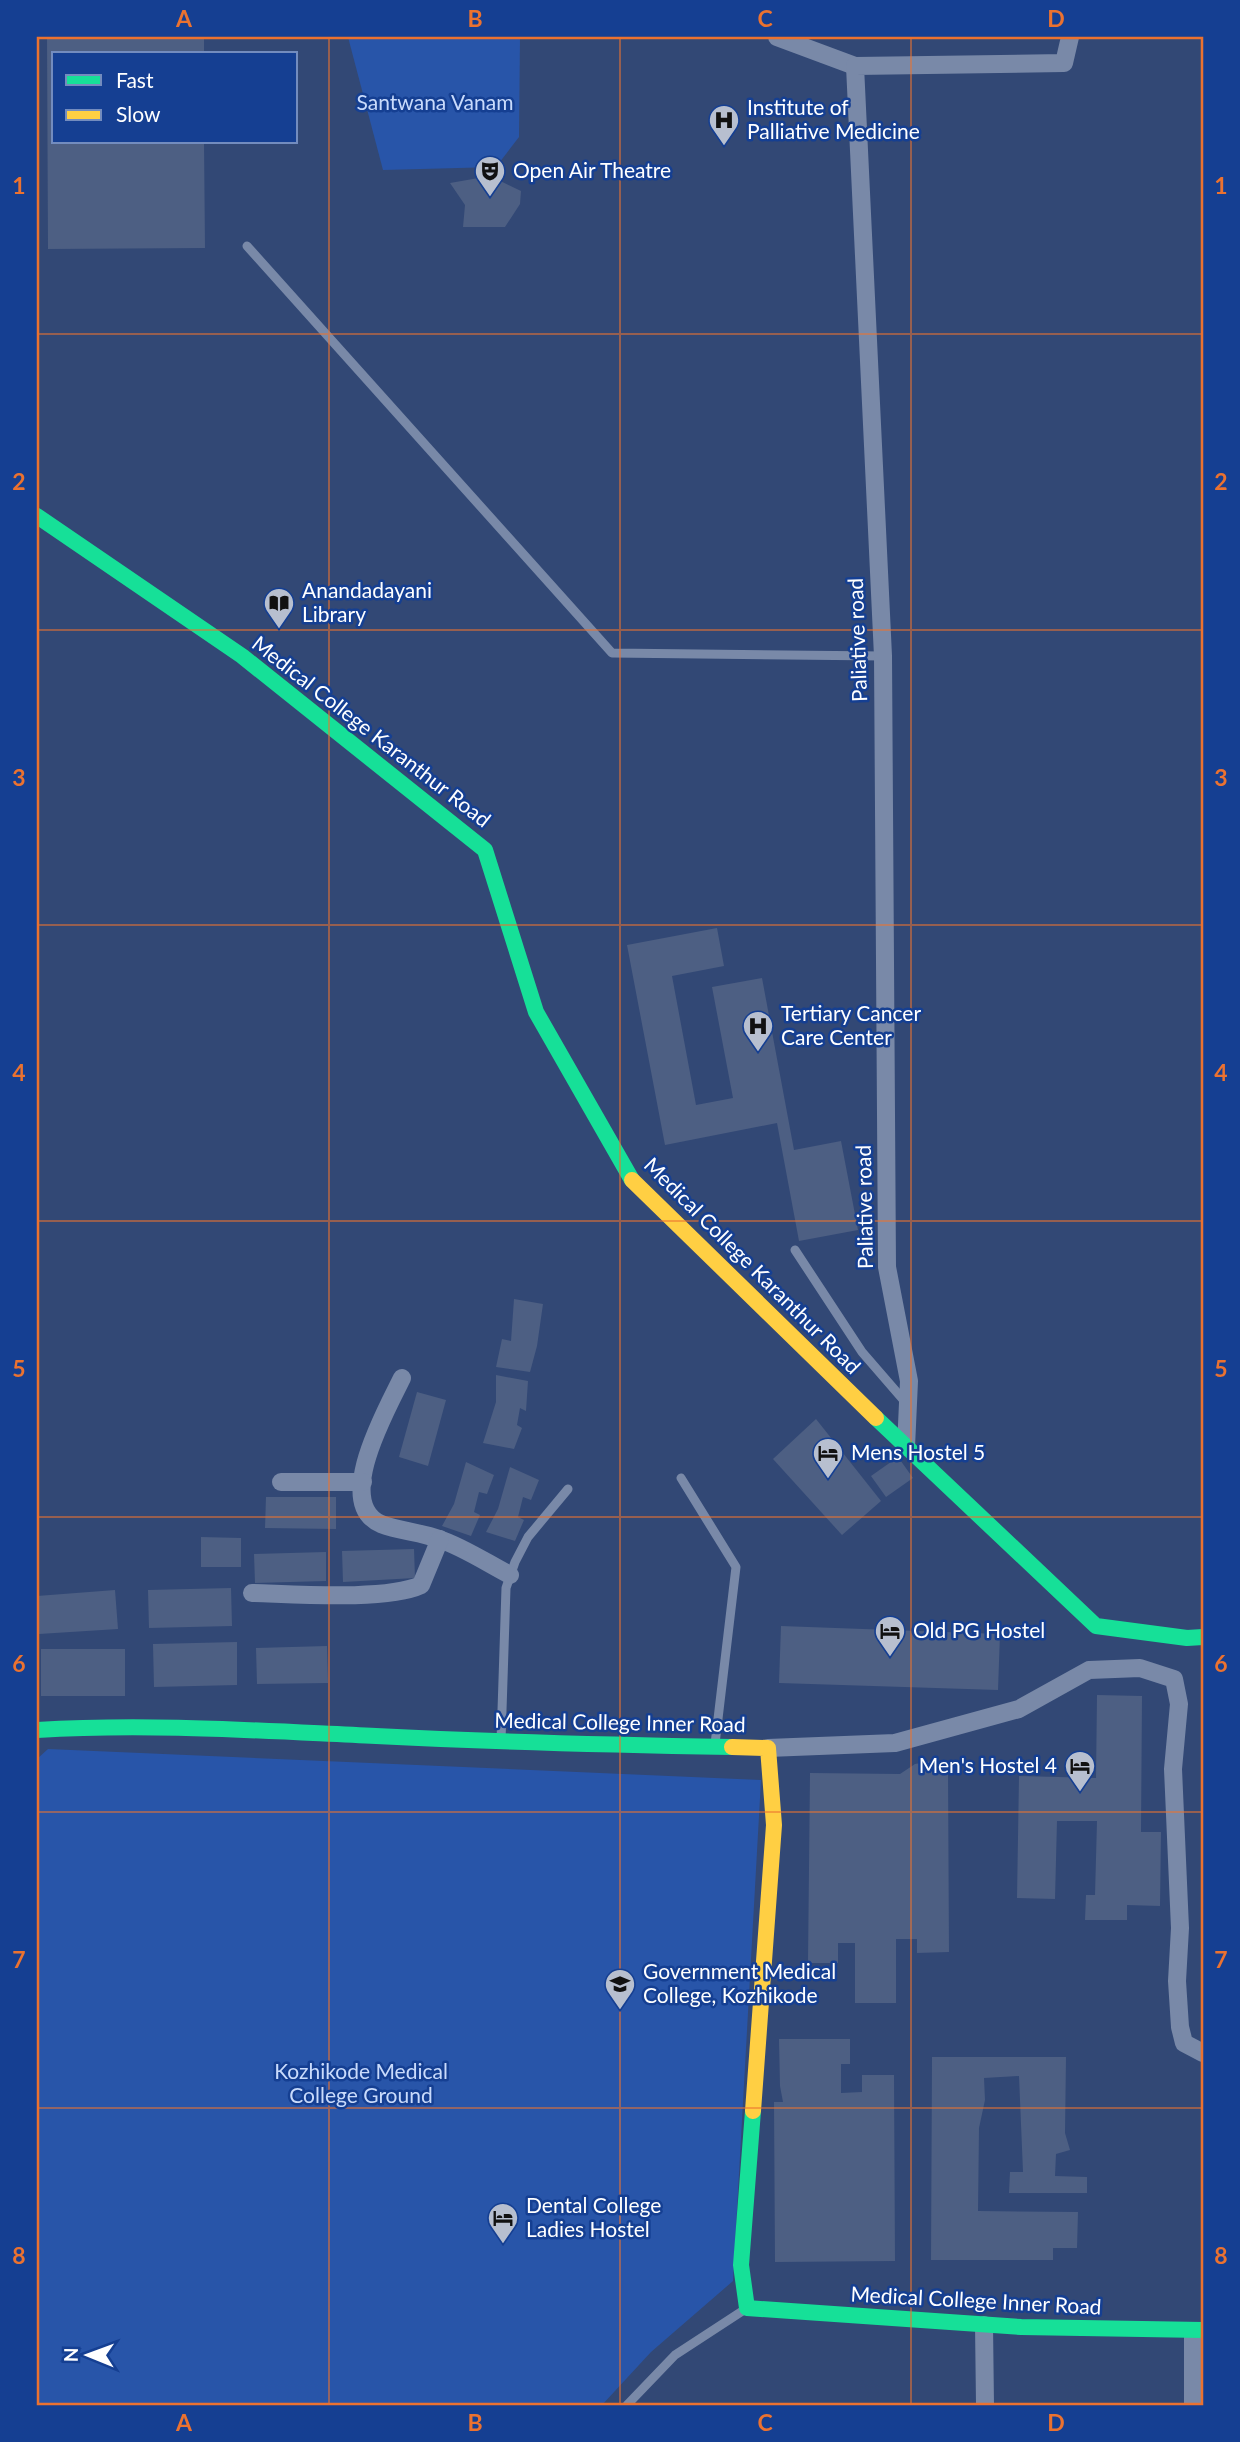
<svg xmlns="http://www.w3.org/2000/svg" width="1240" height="2442" viewBox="0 0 1240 2442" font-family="Lato,sans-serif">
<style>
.green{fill:#2855a9}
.building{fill:#4d5f83}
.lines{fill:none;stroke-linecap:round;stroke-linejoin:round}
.lane{stroke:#7989a8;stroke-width:9}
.street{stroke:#7989a8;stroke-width:18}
.fast{stroke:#16e098;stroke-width:16}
.slow{stroke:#ffcf43;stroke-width:16}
.grid{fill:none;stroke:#eb7230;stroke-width:2;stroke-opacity:0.55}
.labels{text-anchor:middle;stroke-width:5;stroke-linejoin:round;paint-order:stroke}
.park-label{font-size:21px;fill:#c9dbfc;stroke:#153f92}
.poi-label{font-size:21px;fill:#fff;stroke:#153f92;text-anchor:start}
.street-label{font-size:21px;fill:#fff;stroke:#153f92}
.neatline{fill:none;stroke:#eb7230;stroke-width:2.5}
.grid-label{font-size:23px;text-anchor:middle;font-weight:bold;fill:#eb7230}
</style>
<rect width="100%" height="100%" fill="#324875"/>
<g class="green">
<polygon points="348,37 520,37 519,137 496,167 383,170"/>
<polygon points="48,1749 761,1780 733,2281 651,2352 602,2405 37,2405 37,1759"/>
</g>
<g class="building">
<polygon points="47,37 204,37 204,54 54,54 54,142 204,142 205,248 48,249"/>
<polygon points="490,176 521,191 520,204 505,227 463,227 465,205 450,183"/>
<polygon points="717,928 724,966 672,976 696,1105 733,1098 712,987 762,978 794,1150 841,1141 858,1230 799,1241 777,1123 665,1145 627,945"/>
<polygon points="514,1299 543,1304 537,1346 530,1372 496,1367 502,1339 511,1341"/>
<polygon points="496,1375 528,1381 526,1411 520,1408 517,1425 522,1428 514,1449 483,1443 496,1402"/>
<polygon points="417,1392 446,1400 428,1466 399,1457"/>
<polygon points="816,1419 881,1501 842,1535 773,1459"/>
<polygon points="898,1457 913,1478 886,1497 871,1476"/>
<polygon points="466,1462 494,1475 487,1494 479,1492 474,1512 480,1515 471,1536 442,1526 454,1504"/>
<polygon points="510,1467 539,1480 531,1500 523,1497 518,1517 524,1520 515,1541 486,1532 498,1509"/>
<polygon points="266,1497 336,1497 336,1529 265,1528"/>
<polygon points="201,1537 241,1538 241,1567 201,1567"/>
<polygon points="414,1549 415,1578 343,1582 342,1551"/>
<polygon points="326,1552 326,1581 255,1583 254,1554"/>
<polygon points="231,1588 232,1626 149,1628 148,1590"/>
<polygon points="115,1590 118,1629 39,1634 37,1596"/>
<polygon points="781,1626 1000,1634 998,1690 779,1683"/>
<polygon points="237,1642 237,1685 154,1687 153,1644"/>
<polygon points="327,1646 328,1683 257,1684 256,1648"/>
<rect x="41" y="1649" width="84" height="47"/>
<polygon points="1097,1695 1142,1696 1141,1832 1161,1832 1160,1906 1127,1905 1127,1920 1085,1920 1086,1895 1095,1895 1097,1821 1057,1821 1055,1899 1017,1898 1019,1776 1096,1778"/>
<polygon points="932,1761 936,1770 948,1770 949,1952 917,1953 917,1939 896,1939 896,2003 855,2003 855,1943 838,1943 838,1963 808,1963 810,1773 900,1774 915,1764"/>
<polygon points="779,2039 850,2039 850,2064 841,2064 841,2093 862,2092 862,2075 894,2075 895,2261 775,2262 774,2102 783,2102 780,2086"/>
<polygon points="932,2057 1066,2057 1065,2133 1070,2150 1056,2154 1055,2176 1087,2177 1087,2193 1009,2193 1010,2172 1023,2172 1019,2076 984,2078 985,2100 979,2128 978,2211 1078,2212 1077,2248 1053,2248 1053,2260 931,2260"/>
</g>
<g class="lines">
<g class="lane">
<polyline points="247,246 612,653 883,656"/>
<polyline points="795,1250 862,1352 907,1404"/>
<polyline points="681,1478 736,1567 715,1744"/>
<polyline points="501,1741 506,1588 515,1562 528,1537 568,1489"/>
<polyline points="627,2405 675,2355 747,2308"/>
</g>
<g class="street">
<polyline points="777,37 855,66"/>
<path d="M402 1378C387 1409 333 1503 381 1524 399 1531 420 1532 439 1539 463 1547 487 1563 510 1575"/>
<polyline points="906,1447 909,1381 887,1267 883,656 855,66 1064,63 1070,37"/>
<polyline points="281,1482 363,1482"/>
<path d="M252 1593C293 1594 387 1601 421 1585L440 1539"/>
<polyline points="768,1748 895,1743 1019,1709 1089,1670 1140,1668 1174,1679 1179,1704 1173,1769 1180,1928 1177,1981 1180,2027 1184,2043 1203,2053"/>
<polyline points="984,2325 985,2405"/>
<polyline points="1193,2331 1193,2405"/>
</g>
<g class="fast">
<polyline points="37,516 242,656 485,850 536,1012 632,1180"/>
<polyline points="876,1418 1096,1626 1187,1638 1203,1637"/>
<path d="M37 1730C150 1723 263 1731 376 1736 495 1742 613 1745 732 1747"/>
<polyline points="753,2111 741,2265 747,2308 1021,2327 1203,2330"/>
</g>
<g class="slow">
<polyline points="632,1180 876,1418"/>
<polyline points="732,1747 768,1748 774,1825 753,2111"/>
</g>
</g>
<path class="grid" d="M329 37V2405M620 37V2405M911 37V2405M37 334H1203M37 630H1203M37 925H1203M37 1221H1203M37 1517H1203M37 1812H1203M37 2108H1203"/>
<defs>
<g id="hospital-pin" transform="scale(1.575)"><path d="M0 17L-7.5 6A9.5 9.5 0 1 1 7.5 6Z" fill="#b7bfcf" stroke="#153f92"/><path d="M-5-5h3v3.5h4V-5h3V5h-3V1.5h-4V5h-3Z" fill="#111"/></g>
<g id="theatre-pin" transform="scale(1.575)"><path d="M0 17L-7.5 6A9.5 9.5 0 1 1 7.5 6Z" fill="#b7bfcf" stroke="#153f92"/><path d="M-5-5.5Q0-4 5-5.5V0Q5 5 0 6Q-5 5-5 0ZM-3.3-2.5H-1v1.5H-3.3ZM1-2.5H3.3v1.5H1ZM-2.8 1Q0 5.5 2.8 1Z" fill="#111"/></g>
<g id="library-pin" transform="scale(1.575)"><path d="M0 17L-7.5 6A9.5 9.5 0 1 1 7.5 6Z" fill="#b7bfcf" stroke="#153f92"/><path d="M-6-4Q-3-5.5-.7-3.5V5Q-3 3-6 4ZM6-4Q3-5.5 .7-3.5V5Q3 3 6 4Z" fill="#111"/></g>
<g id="hotel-pin" transform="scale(1.575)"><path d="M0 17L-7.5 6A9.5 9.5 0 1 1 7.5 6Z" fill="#b7bfcf" stroke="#153f92"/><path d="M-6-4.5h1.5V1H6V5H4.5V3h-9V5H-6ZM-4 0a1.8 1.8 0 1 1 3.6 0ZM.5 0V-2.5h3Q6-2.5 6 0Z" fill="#111"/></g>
<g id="university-pin" transform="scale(1.575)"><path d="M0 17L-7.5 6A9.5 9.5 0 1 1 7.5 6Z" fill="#b7bfcf" stroke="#153f92"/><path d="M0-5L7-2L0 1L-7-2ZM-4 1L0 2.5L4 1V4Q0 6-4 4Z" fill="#111"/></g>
</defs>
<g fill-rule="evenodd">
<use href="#hospital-pin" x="724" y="120"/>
<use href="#theatre-pin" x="490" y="171"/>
<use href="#library-pin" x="279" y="603"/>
<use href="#hospital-pin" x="758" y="1026"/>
<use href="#hotel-pin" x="828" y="1453"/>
<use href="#hotel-pin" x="890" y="1631"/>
<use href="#hotel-pin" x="1080" y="1766"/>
<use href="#university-pin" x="620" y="1984"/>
<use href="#hotel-pin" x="503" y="2218"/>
</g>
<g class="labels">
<g class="park-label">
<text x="435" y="110">Santwana Vanam</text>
<text x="361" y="2079">Kozhikode Medical<tspan x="361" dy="24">College Ground</tspan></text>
</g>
<g class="poi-label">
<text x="747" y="115">Institute of<tspan x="747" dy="24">Palliative Medicine</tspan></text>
<text x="513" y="178">Open Air Theatre</text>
<text x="302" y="598">Anandadayani<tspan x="302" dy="24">Library</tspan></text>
<text x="781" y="1021">Tertiary Cancer<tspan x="781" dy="24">Care Center</tspan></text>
<text x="851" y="1460">Mens Hostel 5</text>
<text x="913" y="1638">Old PG Hostel</text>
<text x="1057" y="1773" text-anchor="end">Men's Hostel 4</text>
<text x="643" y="1979">Government Medical<tspan x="643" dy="24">College, Kozhikode</tspan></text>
<text x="526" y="2213">Dental College<tspan x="526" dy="24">Ladies Hostel</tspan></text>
</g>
<g class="street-label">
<text transform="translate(858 640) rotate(-92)" y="7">Paliative road</text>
<text transform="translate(371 732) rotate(38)" y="7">Medical College Karanthur Road</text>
<text transform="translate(865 1207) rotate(-91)" y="7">Paliative road</text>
<text transform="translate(752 1266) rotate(45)" y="7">Medical College Karanthur Road</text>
<text transform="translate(620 1723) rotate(1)" y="7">Medical College Inner Road</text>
<text transform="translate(976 2301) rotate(3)" y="7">Medical College Inner Road</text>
</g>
</g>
<rect width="1240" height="2442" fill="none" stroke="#153f92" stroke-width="77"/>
<rect x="52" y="52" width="245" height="91" fill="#153f92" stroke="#738cbe" stroke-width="2"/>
<rect x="66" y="75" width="35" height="10" fill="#16e098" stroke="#738cbe" stroke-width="2"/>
<text x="116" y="88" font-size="21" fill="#ffffff">Fast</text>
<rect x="66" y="110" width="35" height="10" fill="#ffcf43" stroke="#738cbe" stroke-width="2"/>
<text x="116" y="122" font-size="21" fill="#ffffff">Slow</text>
<g transform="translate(88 2355) rotate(271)" stroke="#153f92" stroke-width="5" paint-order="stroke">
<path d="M0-5L12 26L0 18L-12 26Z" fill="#ffffff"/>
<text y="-10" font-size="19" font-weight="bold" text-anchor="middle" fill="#ffffff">N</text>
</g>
<rect x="38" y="38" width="1164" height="2366" class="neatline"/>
<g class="grid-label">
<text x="184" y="27">A</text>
<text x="475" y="27">B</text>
<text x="765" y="27">C</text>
<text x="1056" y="27">D</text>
<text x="19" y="194">1</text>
<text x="1221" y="194">1</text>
<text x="19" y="490">2</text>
<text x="1221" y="490">2</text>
<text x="19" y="786">3</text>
<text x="1221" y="786">3</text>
<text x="19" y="1081">4</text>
<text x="1221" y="1081">4</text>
<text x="19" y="1377">5</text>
<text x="1221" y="1377">5</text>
<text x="19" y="1672">6</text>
<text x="1221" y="1672">6</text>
<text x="19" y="1968">7</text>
<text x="1221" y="1968">7</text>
<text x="19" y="2264">8</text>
<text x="1221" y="2264">8</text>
<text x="184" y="2431">A</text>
<text x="475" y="2431">B</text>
<text x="765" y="2431">C</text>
<text x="1056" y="2431">D</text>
</g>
</svg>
